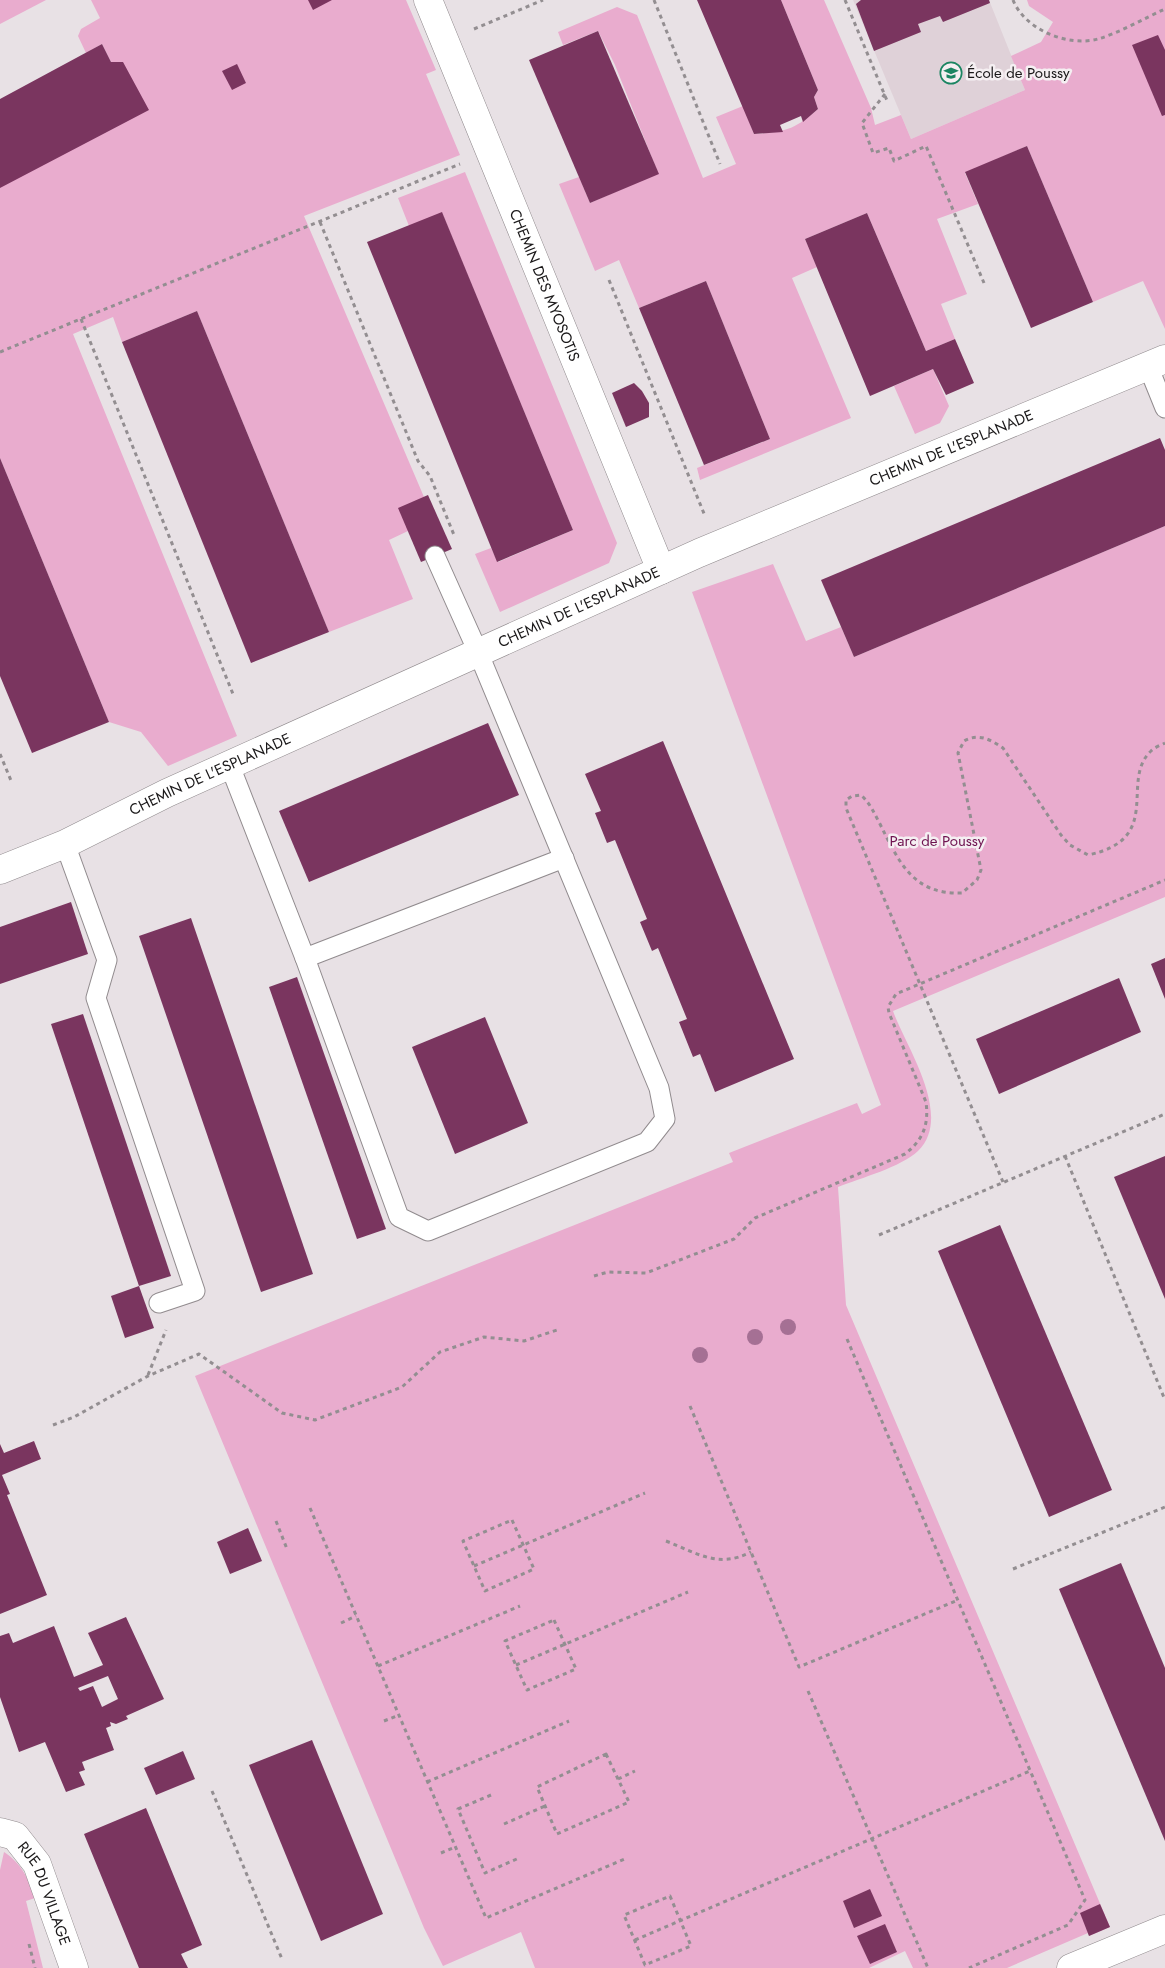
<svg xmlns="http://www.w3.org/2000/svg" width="1165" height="1968" viewBox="0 0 1165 1968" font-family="Jost,sans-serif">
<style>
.built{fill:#dfd1d8}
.green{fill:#e9acce}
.building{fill:#7a355f;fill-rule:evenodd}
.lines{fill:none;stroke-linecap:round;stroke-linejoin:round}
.service-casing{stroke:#918b8e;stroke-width:21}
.minor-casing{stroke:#918b8e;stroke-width:29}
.path{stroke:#938e91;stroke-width:3;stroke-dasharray:4 4;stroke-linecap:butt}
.service{stroke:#fff;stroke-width:19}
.minor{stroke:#fff;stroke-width:28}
.tree{fill:#a57094}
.labels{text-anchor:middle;stroke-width:5;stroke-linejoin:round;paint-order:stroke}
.poi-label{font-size:15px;fill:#191718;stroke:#f5eff2;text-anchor:start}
.street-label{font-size:15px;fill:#191718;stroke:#f5eff2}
.park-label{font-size:15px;fill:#6f1451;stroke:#f5eff2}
</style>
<rect width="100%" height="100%" fill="#e8e1e5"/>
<polygon class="built" points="853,0 989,0 1025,90 911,139"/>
<g class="green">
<polygon points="0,0 46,0 0,24"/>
<polygon points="91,0 406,0 436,70 426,74 460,155 304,216 424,497 408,531 389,540 413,599 329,632 197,311 122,342 113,317 73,334 237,736 168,766 141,732 109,722 0,458 0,188 123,62 111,62 102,44 86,53 78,36 81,29 100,18"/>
<path d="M781 0H824L871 108 875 125 901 115 911 139 1025 90 1011 56 1041 42 1053 22 1029 6 1027 0H1165V329L1143 281 1093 302 1027 146 965 173 978 204 937 219 967 294 941 304 955 339 926 351 867 213 805 239 817 267 792 278 851 418 700 480 697 468 770 439 706 281 639 308 619 260 595 271 559 184 579 177 590 203 658 173 615 65 598 31 563 45 558 32 617 7 637 15 703 178 736 164 716 117 743 106 754 134C785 132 794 130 818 109L814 97 818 90Z"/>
<polygon points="465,172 617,543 609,563 500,612 475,554 491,548 498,562 573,530 442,213 409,226 398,198"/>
<polygon points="933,369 949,406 940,423 915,434 894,386"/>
<path d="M1165 526V897L893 1011C906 1047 954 1116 918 1151 901 1167 861 1178 838 1187L846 1305 1110 1927 1089 1936 1088 1933 1007 1968H913L905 1951 869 1968H535L521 1932 443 1966 424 1928 195 1376 733 1162 729 1153 857 1103 862 1114 881 1105 692 592 773 564 806 641 841 627 854 657Z"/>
<path d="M4 1852C22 1864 28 1878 35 1898L26 1901 43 1968H0V1870Z"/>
</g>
<g class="building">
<polygon points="308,0 332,0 313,10"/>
<polygon points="697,0 781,0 818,90 814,97 818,109 803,122 801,116 780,125 783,132 754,134"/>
<polygon points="861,0 989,0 990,3 943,22 940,16 918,24 921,32 874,51 856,4"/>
<polygon points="598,31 659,174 590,203 529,60"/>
<polygon points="1158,35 1165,50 1165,115 1162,116 1132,45"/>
<polygon points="102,44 111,62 123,62 149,110 0,188 0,99"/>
<polygon points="237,64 246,83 232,90 222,71"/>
<polygon points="1027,146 1093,302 1031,328 965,172"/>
<polygon points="442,212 573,530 497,562 367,242"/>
<polygon points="867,213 926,351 955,339 974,383 946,395 933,369 870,396 805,239"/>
<polygon points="706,281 770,439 704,465 639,308"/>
<polygon points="197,311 329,632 251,663 122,342"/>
<polygon points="634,383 642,391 649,403 649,417 626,427 612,393"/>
<polygon points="1160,438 1165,450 1165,526 854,657 821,580"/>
<polygon points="0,458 109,722 32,753 0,676"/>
<polygon points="428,495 452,549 421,562 398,508"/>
<polygon points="488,723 519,795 309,882 279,811"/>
<polygon points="663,741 794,1059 715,1092 700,1054 693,1057 679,1022 687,1019 658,948 652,951 640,922 647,919 615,840 607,843 595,813 601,811 585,774"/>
<polygon points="71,902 88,954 0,984 0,927"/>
<polygon points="191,918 313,1274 261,1292 139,936"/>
<polygon points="1165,958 1165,999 1151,964"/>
<polygon points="297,977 386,1229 357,1239 269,987"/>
<polygon points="1119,978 1141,1032 999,1094 976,1039"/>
<polygon points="83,1014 171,1276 139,1286 51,1024"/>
<polygon points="485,1017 528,1123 455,1154 412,1047"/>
<polygon points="1165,1156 1165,1299 1114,1177"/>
<polygon points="1000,1225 1112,1490 1049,1517 938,1251"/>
<polygon points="139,1286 154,1328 125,1338 111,1296"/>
<polygon points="34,1441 41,1459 2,1475 10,1494 7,1495 47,1595 0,1614 0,1444 4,1453"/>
<polygon points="248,1528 262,1561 230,1574 217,1542"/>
<polygon points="1121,1563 1165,1668 1165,1841 1059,1589"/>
<path d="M126 1617 164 1699 126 1716 128 1719 116 1724 110 1722 111 1726 106 1728 114 1750 82 1762 85 1770 79 1772 85 1785 66 1792 45 1742 19 1752 0 1697V1636L9 1633 13 1643 54 1626 74 1677 103 1665 88 1633ZM108 1676 118 1699 102 1707 93 1686 80 1691 78 1688Z"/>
<polygon points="312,1740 383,1914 321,1941 249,1765"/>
<polygon points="183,1751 195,1779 156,1795 144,1768"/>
<polygon points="146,1808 202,1945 181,1954 188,1968 139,1968 84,1834"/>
<polygon points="870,1889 882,1916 854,1928 843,1901"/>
<polygon points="1100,1904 1110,1927 1089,1936 1080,1913"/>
<polygon points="885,1924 897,1952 870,1964 857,1936"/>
</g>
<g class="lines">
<g class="service-casing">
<g id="service">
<polyline points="1148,366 1165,408"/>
<polyline points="230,766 305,958 399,1217 428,1231 647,1142 665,1119 659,1088 478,652 435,556"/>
<polyline points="65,844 107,960 96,998 195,1291 159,1303"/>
<polyline points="305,958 564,858"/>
</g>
</g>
<g class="minor-casing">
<g id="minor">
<path id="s1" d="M428 0 661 570"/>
<path id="s2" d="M0 870 65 844 167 793 699 553 1165 359"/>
<path id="s3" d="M0 1832 15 1836 37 1864 74 1968"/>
<polyline points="1071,1968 1165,1929"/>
</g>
</g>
<g class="path">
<polyline points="654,0 720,164"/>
<polyline points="845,0 888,103"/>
<path d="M1013 0C1025 30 1068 47 1098 39 1119 33 1145 18 1165 9"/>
<polyline points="474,29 543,0"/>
<polyline points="885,94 862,123 873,153 889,148 894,161 926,146 984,283"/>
<polyline points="320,222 418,461 430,476 454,535"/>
<polyline points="609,280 705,516"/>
<polyline points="81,319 233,694"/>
<polyline points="0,352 460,164"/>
<polyline points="0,754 12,783"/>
<polyline points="1065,1156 1165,1400"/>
<path d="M1003 1182 846 808V800L852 796 861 795C870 803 874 813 880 824 899 862 913 895 962 893L977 880 981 870 958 753 964 741C978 733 990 739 1003 748L1061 835 1070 845 1088 855C1165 839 1119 781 1151 751 1155 747 1161 745 1165 743"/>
<polyline points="879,1235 1165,1114"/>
<path d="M594 1276 608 1272 646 1273 734 1239 755 1218 905 1154C923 1140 929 1125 926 1102L889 1013 888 1007 896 994 1165 880"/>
<polyline points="847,1339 1085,1900 1068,1925 969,1968"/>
<polyline points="148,1375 166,1330"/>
<polyline points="690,1406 799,1667 958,1600"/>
<polyline points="53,1425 74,1417 148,1376 199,1354 282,1413 315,1420 402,1387 440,1352 484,1337 524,1341 560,1329"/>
<polyline points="310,1508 486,1918 627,1858"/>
<polygon points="512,1520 534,1569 485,1591 463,1541"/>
<polyline points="276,1521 287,1549"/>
<path d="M666 1541C697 1553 718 1569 751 1552"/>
<polyline points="474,1566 645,1493"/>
<polyline points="1013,1569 1165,1507"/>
<polygon points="554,1620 576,1669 527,1690 505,1641"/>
<polyline points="341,1623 356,1616"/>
<polyline points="516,1665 688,1592"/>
<polyline points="378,1666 520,1606"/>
<polyline points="808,1691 928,1968"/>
<polyline points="384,1721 399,1715"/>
<polygon points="606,1754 629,1802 557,1834 537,1787"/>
<polyline points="618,1779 635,1771"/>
<polyline points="427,1782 569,1721"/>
<polyline points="212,1791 282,1959"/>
<polyline points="491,1795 458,1809 485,1873 519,1858"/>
<polyline points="504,1824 545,1806"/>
<polyline points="441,1853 455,1847"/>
<polygon points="670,1896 691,1946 645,1965 624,1915"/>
<polyline points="635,1940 1030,1771"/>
<polyline points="29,1944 35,1968"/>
</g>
<use href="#service" class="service"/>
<use href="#minor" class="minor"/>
</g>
<g class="tree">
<circle cx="788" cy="1327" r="8"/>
<circle cx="755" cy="1337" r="8"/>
<circle cx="700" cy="1355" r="8"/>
</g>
<defs>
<g id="school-ring" transform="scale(1.125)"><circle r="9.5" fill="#f5eff2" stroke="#1b8562" stroke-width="1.5"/><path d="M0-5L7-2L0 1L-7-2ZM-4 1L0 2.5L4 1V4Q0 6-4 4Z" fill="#1b8562"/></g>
</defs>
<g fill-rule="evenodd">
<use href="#school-ring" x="951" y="73"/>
</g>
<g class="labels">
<g class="poi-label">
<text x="967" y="78">École de Poussy</text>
</g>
<g class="street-label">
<text dy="5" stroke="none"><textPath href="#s1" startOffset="308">CHEMIN DES MYOSOTIS</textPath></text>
<text dy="5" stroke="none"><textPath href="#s2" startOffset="1041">CHEMIN DE L'ESPLANADE</textPath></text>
<text dy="5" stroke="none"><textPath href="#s2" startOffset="636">CHEMIN DE L'ESPLANADE</textPath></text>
<text dy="5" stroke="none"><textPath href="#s2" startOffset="231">CHEMIN DE L'ESPLANADE</textPath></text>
<text dy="5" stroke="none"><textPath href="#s3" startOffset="81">RUE DU VILLAGE</textPath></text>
</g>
<g class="park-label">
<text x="937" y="846">Parc de Poussy</text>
</g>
</g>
</svg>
